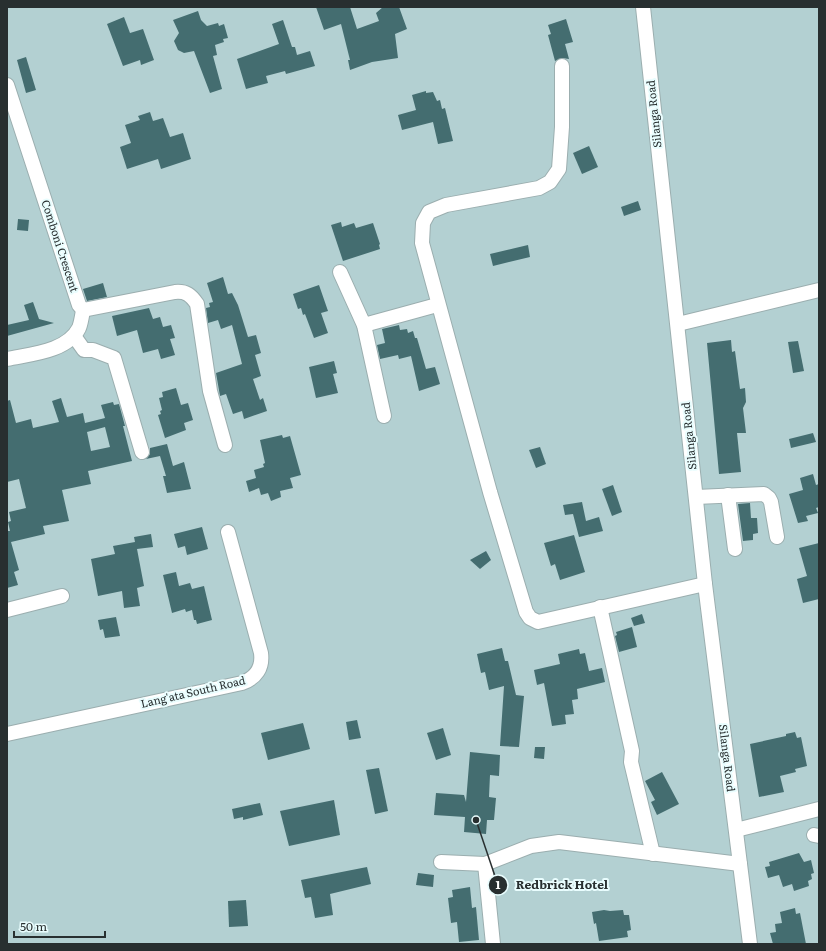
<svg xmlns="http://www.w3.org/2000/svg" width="826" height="951" viewBox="0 0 826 951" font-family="Literata,serif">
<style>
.green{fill:#b3d0d2}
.building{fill:#446d70;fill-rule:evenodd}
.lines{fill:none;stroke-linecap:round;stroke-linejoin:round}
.minor-casing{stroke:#9baeaf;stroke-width:16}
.minor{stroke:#fff;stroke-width:14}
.labels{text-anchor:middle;stroke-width:4;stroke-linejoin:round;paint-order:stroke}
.street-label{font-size:11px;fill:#282f30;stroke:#e9fdfe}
.leader{fill:none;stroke:#282f30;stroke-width:1.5}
.callout-dot{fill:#282f30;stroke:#e9fdfe;stroke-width:1.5}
.mark-label{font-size:12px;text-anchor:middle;font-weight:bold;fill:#fff}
.callout-label{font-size:12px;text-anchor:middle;font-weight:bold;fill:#282f30;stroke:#e9fdfe;stroke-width:4;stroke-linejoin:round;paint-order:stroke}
</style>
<rect width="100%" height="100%" fill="#e9fdfe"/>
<rect class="green" x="7" y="7" width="812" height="937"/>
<g class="building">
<polygon points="316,7 350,7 357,29 379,21 376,13 383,7 399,7 407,29 395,34 398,58 372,62 350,70 348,60 350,60 341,24 324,30"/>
<polygon points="198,11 201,20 207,26 218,23 219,26 224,24 228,38 223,39 224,42 215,45 217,55 213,56 222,89 210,93 194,51 184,53 178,50 174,41 179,33 173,20"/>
<polygon points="124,17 130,33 143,29 154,60 141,65 140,60 123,66 107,24"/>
<polygon points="566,19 573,42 565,44 569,59 562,58 555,61 548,35 551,34 548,25"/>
<polygon points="283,20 292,47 295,47 297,55 310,51 315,66 286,74 285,71 266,76 268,83 246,89 237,59 279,44 272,24"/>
<polygon points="26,57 36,90 26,93 17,60"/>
<polygon points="426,91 426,93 433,92 437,101 440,100 442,109 445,108 453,141 438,144 433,122 402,130 398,115 416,110 412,95"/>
<polygon points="150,112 153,121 163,118 170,137 183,133 191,159 161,169 158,159 127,169 120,147 131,143 125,125 140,120 138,116"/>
<polygon points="589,146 598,167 582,174 573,153"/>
<polygon points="638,201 641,210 624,216 621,207"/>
<polygon points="18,219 29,220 28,231 17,230"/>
<polygon points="341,222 342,227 354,223 356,228 373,223 380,244 379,245 380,249 343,261 331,225"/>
<polygon points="528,245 530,257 493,266 490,254"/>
<polygon points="223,277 228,294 232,293 238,305 248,337 256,335 261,353 255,355 261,376 253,379 260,400 263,398 267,411 244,419 242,411 233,414 226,394 220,396 216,373 242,364 232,325 221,329 218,320 208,323 206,308 210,307 209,303 213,302 207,283"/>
<polygon points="103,283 107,297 87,301 83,289"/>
<polygon points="319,285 328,311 321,313 328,333 314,338 305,314 303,315 301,308 298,309 293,294"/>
<polygon points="33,302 39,319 54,323 7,336 7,325 29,320 24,305"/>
<polygon points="149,308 153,319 160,317 163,327 171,325 175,338 170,339 175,355 161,359 158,349 143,353 137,330 117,336 112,316"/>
<polygon points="399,325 400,330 407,329 408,333 413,331 415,338 417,338 426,369 435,367 440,384 419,391 411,356 399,359 398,355 380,359 377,345 385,343 382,329"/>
<polygon points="731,340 732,352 735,351 740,389 745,388 746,402 743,408 746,433 737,433 741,472 719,474 707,343"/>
<polygon points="798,341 804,371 793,373 788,342"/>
<polygon points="334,361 337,373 333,374 338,393 316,398 309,367"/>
<polygon points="176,388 181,405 188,403 193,420 184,423 186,430 165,438 158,415 161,414 160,411 162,410 159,398 163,397 162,392"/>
<path d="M61 398 67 417 83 413 85 423 105 418 101 405 113 402 114 405 119 404 125 426H123L132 461 88 471 91 484 62 490 69 521 43 526 45 534 11 542 19 570 14 572 18 585 7 588V531H10L8 522 11 521 9 512 26 508 19 479 7 482V401L10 400 16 423 31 419 33 428 59 422 52 401ZM105 427 110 447 91 451 87 432Z"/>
<polygon points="813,433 816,442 791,448 789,439"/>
<polygon points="282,435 283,438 290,436 301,475 290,478 293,488 280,491 281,497 271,501 268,493 261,495 259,488 249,492 246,481 256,478 254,470 264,467 263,464 265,463 260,440"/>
<polygon points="167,444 173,466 184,462 191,489 167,493 163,476 166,476 160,456 146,459 150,454 150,448"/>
<polygon points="540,447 546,464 536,468 529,450"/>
<polygon points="813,474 816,485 819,484 819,507 816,508 818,513 806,516 808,521 798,523 789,494 803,490 800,478"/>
<polygon points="613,485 622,512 612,516 602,489"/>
<polygon points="582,502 586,521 599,517 603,531 579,537 573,514 565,515 563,505"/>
<polygon points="750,503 751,518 757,518 758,533 753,534 753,540 743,541 738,504"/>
<polygon points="202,527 208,549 187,555 185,546 178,548 174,534"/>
<polygon points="151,534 153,547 137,549 144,586 137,588 140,606 124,608 122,591 98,596 91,559 115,554 113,546 135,542 134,537"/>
<polygon points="574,535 585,572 560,580 555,564 551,566 544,543"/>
<polygon points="819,543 819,599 803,603 797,579 807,576 799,548"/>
<polygon points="486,551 491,560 480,569 470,560"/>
<polygon points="176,572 179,586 190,583 192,589 204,586 212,620 197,624 196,620 194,620 192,610 186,612 185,609 172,613 163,575"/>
<polygon points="642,614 645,623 634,626 631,618"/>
<polygon points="116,617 120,636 105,638 103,629 100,630 98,620"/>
<polygon points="632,627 637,647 619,652 615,636 617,635 616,632"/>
<polygon points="502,648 505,661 508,661 516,695 524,696 519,747 500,746 504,686 489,690 485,672 481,673 477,654"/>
<polygon points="579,649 580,654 585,653 589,671 602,668 605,682 577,689 578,699 572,700 574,714 565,715 566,724 552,726 544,683 537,685 534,670 560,664 558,654"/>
<polygon points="357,720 361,738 349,740 346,722"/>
<polygon points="303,723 310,749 268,760 261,733"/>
<polygon points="443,728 451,755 436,760 427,733"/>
<polygon points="795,732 797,738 801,737 807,766 795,769 796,772 780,776 784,792 759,797 750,744 786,736 786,734"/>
<polygon points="535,747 545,747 544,759 534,758"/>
<polygon points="470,752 500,755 499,776 490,775 489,797 496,798 494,820 487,820 486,834 464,832 465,817 434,815 436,793 464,795 466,802"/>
<polygon points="379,768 388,811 375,814 366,770"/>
<polygon points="662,772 679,804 657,815 651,802 655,800 645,781"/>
<polygon points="334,800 340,835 289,846 280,811"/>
<polygon points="260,803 263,815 243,820 243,817 234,819 232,809"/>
<polygon points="799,853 804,862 811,860 814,873 811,874 812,879 808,881 809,886 794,891 792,884 783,887 779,875 768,878 765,867 770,866 769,862"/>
<polygon points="367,867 371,884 330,894 333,915 315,918 311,897 305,898 301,880"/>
<polygon points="418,873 434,875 433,887 416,885"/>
<polygon points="470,887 472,908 476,907 479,940 459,942 457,922 451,923 448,898 453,897 452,890"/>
<polygon points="246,900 248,926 229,927 228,901"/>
<polygon points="795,908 796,914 800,913 806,944 773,944 770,933 776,932 775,924 782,923 780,912"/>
<polygon points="604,910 610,911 623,910 624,915 629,915 631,930 627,931 628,937 599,941 596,923 594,924 592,912"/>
</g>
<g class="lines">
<g class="minor-casing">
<g id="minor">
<polyline points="643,7 705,584 750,944"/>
<polyline points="562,66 562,127 559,169 550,182 539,188 446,205 429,212 423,223 422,243 490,492 526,612 530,618 538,622 705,584"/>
<path d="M7 85 79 305 83 310C82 316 81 323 79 328 67 352 30 354 7 359"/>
<polyline points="340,272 364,325 384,416"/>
<path d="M83 310 175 292C186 291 191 295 197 304L210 391 225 445"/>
<polyline points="678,324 819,290"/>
<polyline points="364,325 437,305"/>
<polyline points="74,336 84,350 93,350 114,358 142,452"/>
<polyline points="728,495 735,549"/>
<polyline points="696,497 764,494 769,498 771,502 777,537"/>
<polyline points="600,607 632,751 631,762 653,854"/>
<polyline points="7,610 62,596"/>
<path d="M7 734 242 683C256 678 263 668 261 653L228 532"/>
<polyline points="736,830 819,809"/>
<polyline points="814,835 819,836"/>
<polyline points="441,862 485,864 531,846 559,842 740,864"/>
<polyline points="485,864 493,944"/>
</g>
</g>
<use href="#minor" class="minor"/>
</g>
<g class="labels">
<g class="street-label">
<text transform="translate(654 114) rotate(-96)" y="4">Silanga Road</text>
<text transform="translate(60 246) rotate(72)" y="4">Comboni Crescent</text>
<text transform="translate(689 436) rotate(-96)" y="4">Silanga Road</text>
<text transform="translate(193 692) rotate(-13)" y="4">Lang'ata South Road</text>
<text transform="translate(727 758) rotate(83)" y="4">Silanga Road</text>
</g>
</g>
<path class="leader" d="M476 820L498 885"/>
<g class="callout-dot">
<circle cx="476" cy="820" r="4"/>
<circle cx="498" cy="885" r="10"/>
</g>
<g class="mark-label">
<text x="498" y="889">1</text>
</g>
<g class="callout-label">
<text x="562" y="889">Redbrick Hotel</text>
</g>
<rect width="826" height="951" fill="none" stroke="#282f30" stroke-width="16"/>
<path d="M14 931v6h91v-6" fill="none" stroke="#282f30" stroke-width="2"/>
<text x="20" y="931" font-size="12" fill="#282f30" stroke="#e9fdfe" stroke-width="3" paint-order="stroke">50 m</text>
</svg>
